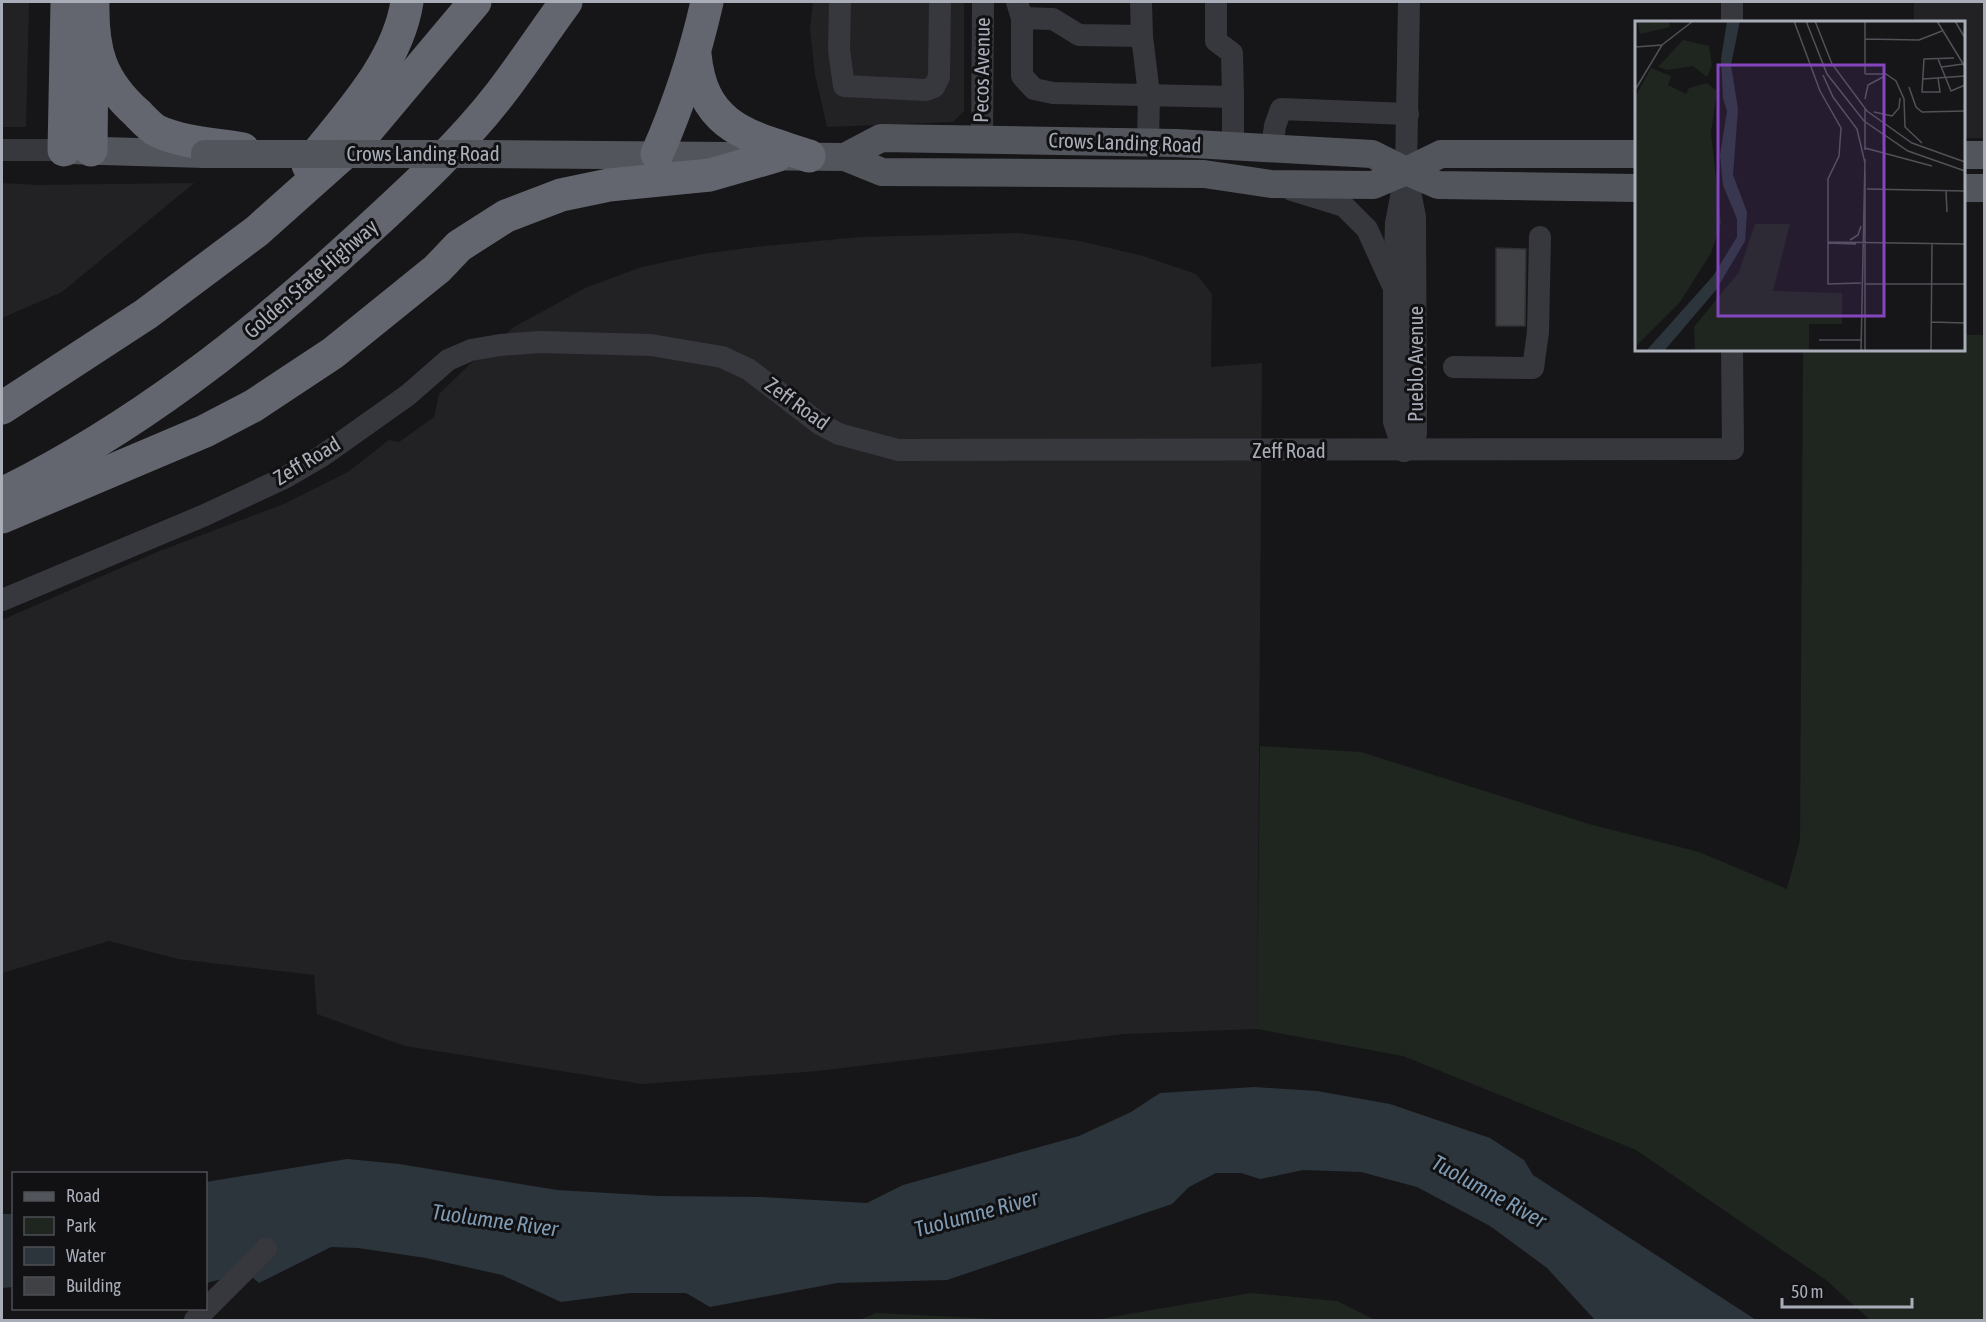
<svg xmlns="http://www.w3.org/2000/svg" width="1986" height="1322" viewBox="0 0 1986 1322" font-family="'Asap Condensed',sans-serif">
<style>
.built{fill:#222225}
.green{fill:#1e261f}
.water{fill:#2c353c}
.building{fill:#404145;stroke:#303034;stroke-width:1.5}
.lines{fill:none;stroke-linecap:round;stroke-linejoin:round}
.minor{stroke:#37383d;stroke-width:22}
.major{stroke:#53555c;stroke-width:28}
.highway{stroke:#63666e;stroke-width:33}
.major-bridge{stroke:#53555c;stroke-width:28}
.labels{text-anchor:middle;stroke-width:6;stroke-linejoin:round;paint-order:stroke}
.street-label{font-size:21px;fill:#a8adb8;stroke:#111113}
.water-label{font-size:22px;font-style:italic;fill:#7f9bb3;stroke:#111113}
.inset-road{fill:none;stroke:#505258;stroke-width:1.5}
.view{fill:#8446be;fill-opacity:0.15;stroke:#8446be;stroke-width:3}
.inset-edge{fill:none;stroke:#a8adb8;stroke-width:3}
</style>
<rect width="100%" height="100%" fill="#161618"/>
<g class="built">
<polygon points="2,2 29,2 26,127 2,127"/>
<polygon points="813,2 964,2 964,111 953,122 827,127 815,74 810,30"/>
<polygon points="1914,2 1984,2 1984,138 1964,138 1964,22 1914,22"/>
<polygon points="2,183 37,185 194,183 62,292 2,318"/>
<polygon points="1019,233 1080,241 1143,256 1196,274 1212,294 1211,367 1262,363 1257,1029 1124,1034 818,1071 642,1084 405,1046 317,1014 314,975 178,959 109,941 2,973 2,620 157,552 284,504 348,472 389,440 399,442 434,417 439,394 470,364 514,327 585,288 642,267 702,254 755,247 861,237"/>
</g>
<g class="green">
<polygon points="1964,335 1984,335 1984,1320 1870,1320 1826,1280 1636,1150 1403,1056 1257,1029 1260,746 1361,752 1589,824 1699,852 1787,889 1800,840 1803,350 1964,350"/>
<polygon points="1251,1293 1337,1301 1375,1320 1094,1320"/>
<polygon points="876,1313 1019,1320 859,1320"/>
</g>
<g class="water">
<polygon points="1254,1087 1317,1091 1390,1104 1490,1138 1524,1160 1533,1175 1756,1320 1595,1320 1547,1268 1490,1226 1417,1187 1361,1172 1303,1170 1260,1179 1241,1173 1216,1173 1189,1187 1172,1204 947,1280 837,1283 710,1307 686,1293 630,1293 561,1302 502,1275 426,1258 358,1248 331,1247 259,1283 247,1273 206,1283 206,1182 347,1159 399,1164 557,1190 659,1196 762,1197 867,1203 903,1185 1079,1136 1131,1112 1160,1093"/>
<polygon points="2,1214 13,1214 14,1287 2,1288"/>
</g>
<polygon class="building" points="1496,248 1526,249 1525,326 1496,326"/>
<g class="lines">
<g class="minor">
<polyline points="840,2 839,50 844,86 926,90 934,87 939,77 940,2"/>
<polyline points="1017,2 1022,18 1022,76 1034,89 1053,93 1233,97 1232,53 1216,41 1216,2"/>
<polyline points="1022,18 1053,19 1079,35 1142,36 1141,2"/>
<polyline points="1732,22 1732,2"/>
<polyline points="1142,36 1149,94 1148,143"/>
<polyline points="982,139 983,2"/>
<polyline points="1233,146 1233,97"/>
<polyline points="1272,148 1275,126 1281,109 1408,114"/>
<polyline points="2,150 64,150"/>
<polyline points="1292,190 1344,206 1367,229 1392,284"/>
<polyline points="1454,367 1533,368 1538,332 1540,237"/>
<polyline points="1404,451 1394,422 1394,288 1396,223 1406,171 1409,2"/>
<polyline points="1404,451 1416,434 1415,217 1408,182"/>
<polyline points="2,600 205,515 286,477 322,456 408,395 448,360 471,350 500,345 540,342 651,345 722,357 748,369 820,424 839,434 898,450 1733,449 1732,350"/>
<polyline points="195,1320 266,1249"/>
</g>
<g class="major">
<polyline points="69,150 205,154"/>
<polyline points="482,154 845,157 882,172 1204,174 1271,184 1373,185 1406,171 1438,185 1636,188"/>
<polyline points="1964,155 1984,155"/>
<polyline points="845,157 881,138 1176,143 1372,154 1406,171 1441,154 1636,154"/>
<polyline points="1964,188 1984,188"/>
</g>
<g class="highway">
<path d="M93 2C92 50 100 80 137 113 143 119 150 127 157 131 183 143 216 144 243 149"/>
<path d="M695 54C702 128 748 136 809 156"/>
<polyline points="64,150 67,2"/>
<polyline points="91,150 92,52"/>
<path d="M657 154C679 104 695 55 707 2"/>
<path d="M308 165C347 115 397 65 407 2"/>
<polyline points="2,408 146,314 257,231 359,140 475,2"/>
<path d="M2 494C134 429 249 339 358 239 407 194 459 147 500 94 523 64 544 32 566 2"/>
<polyline points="2,517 205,431 253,406 333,353 437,269 459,246 506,216 561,195 609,185 710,175 776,156"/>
</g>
<polyline class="major-bridge" points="205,154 482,154"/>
</g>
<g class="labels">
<g class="street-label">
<text transform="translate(982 70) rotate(-89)" y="7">Pecos Avenue</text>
<text transform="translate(1125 143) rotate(2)" y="7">Crows Landing Road</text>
<text x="423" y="161">Crows Landing Road</text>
<text transform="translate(311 279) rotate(-41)" y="7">Golden State Highway</text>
<text transform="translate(1416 364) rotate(-90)" y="7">Pueblo Avenue</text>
<text transform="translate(797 404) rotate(36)" y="7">Zeff Road</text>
<text x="1289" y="458">Zeff Road</text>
<text transform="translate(307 461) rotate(-31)" y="7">Zeff Road</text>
</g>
<g class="water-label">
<text transform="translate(1489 1191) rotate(29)" y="8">Tuolumne River</text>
<text transform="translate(976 1213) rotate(-15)" y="8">Tuolumne River</text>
<text transform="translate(495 1220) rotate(8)" y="8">Tuolumne River</text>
</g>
</g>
<g transform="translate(1635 21)">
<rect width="330" height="330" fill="#161618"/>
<path d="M34 0 35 6 5 13 2 0ZM48 19 74 25 77 44 72 56 58 45 33 49 23 46ZM16 47 36 55 33 64 51 73 54 67 72 62 82 70 76 112 86 202 76 232 45 281 0 326V99L3 98 0 97V76ZM120 203H155L138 270 207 272V303H174V330H60L59 306 104 251Z" fill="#1e261f"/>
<path d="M92 0H105L96 44 103 88 98 154 112 191 110 220 81 269 29 330H11L78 255 102 216V198L88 164 85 134 92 90 88 77 86 38Z" fill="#2c353c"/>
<path class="inset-road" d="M159 0 185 70 206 107 204 135 193 158V263L226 262M171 0 192 53 229 100 273 130 330 150M180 0 197 43 232 90 277 122 330 141M230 0V53M302 0 330 46M320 0 330 17M230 18 284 19 307 10M0 26 27 24M303 38 316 70 330 64M307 46 328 43M230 53H251L261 60 269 78 270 106 287 122M188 54 198 76 222 108 230 142M303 57 305 71H287L289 38 319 37M288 58 330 55M274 66 281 86 287 91 330 90M0 69 27 24 58 0M230 78 233 64 248 56M239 91 257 95 264 87 265 77M230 127 297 145M230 129V87M230 151V330M232 168 330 170M311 170 312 191M215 219 223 214 226 205M193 221 330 223M193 222 221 223M230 263H330M296 301 330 302M184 319H226M226 330 230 138M296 330 297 223"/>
<path class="view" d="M83 44H249V295H83Z"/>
<rect width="330" height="330" class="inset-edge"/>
</g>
<rect width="1986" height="1322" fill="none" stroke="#a8adb8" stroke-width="6"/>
<rect x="12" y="1172" width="195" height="138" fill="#111113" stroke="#4d4f55" stroke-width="1.5"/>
<rect x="24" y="1192" width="30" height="9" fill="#53555c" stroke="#4d4f55" stroke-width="1.5"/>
<text x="66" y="1202" font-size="18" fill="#a8adb8">Road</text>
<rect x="24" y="1217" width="30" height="18" fill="#1e261f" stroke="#4d4f55" stroke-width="1.5"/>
<text x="66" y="1232" font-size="18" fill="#a8adb8">Park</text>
<rect x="24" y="1247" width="30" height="18" fill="#2c353c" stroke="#4d4f55" stroke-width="1.5"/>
<text x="66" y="1262" font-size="18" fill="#a8adb8">Water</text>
<rect x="24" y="1277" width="30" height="18" fill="#404145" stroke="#4d4f55" stroke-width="1.5"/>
<text x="66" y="1292" font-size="18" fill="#a8adb8">Building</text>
<path d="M1782 1298v9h130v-9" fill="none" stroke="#a8adb8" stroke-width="3"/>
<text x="1791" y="1298" font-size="18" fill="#a8adb8" stroke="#111113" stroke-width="4.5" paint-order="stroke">50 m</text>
</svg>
